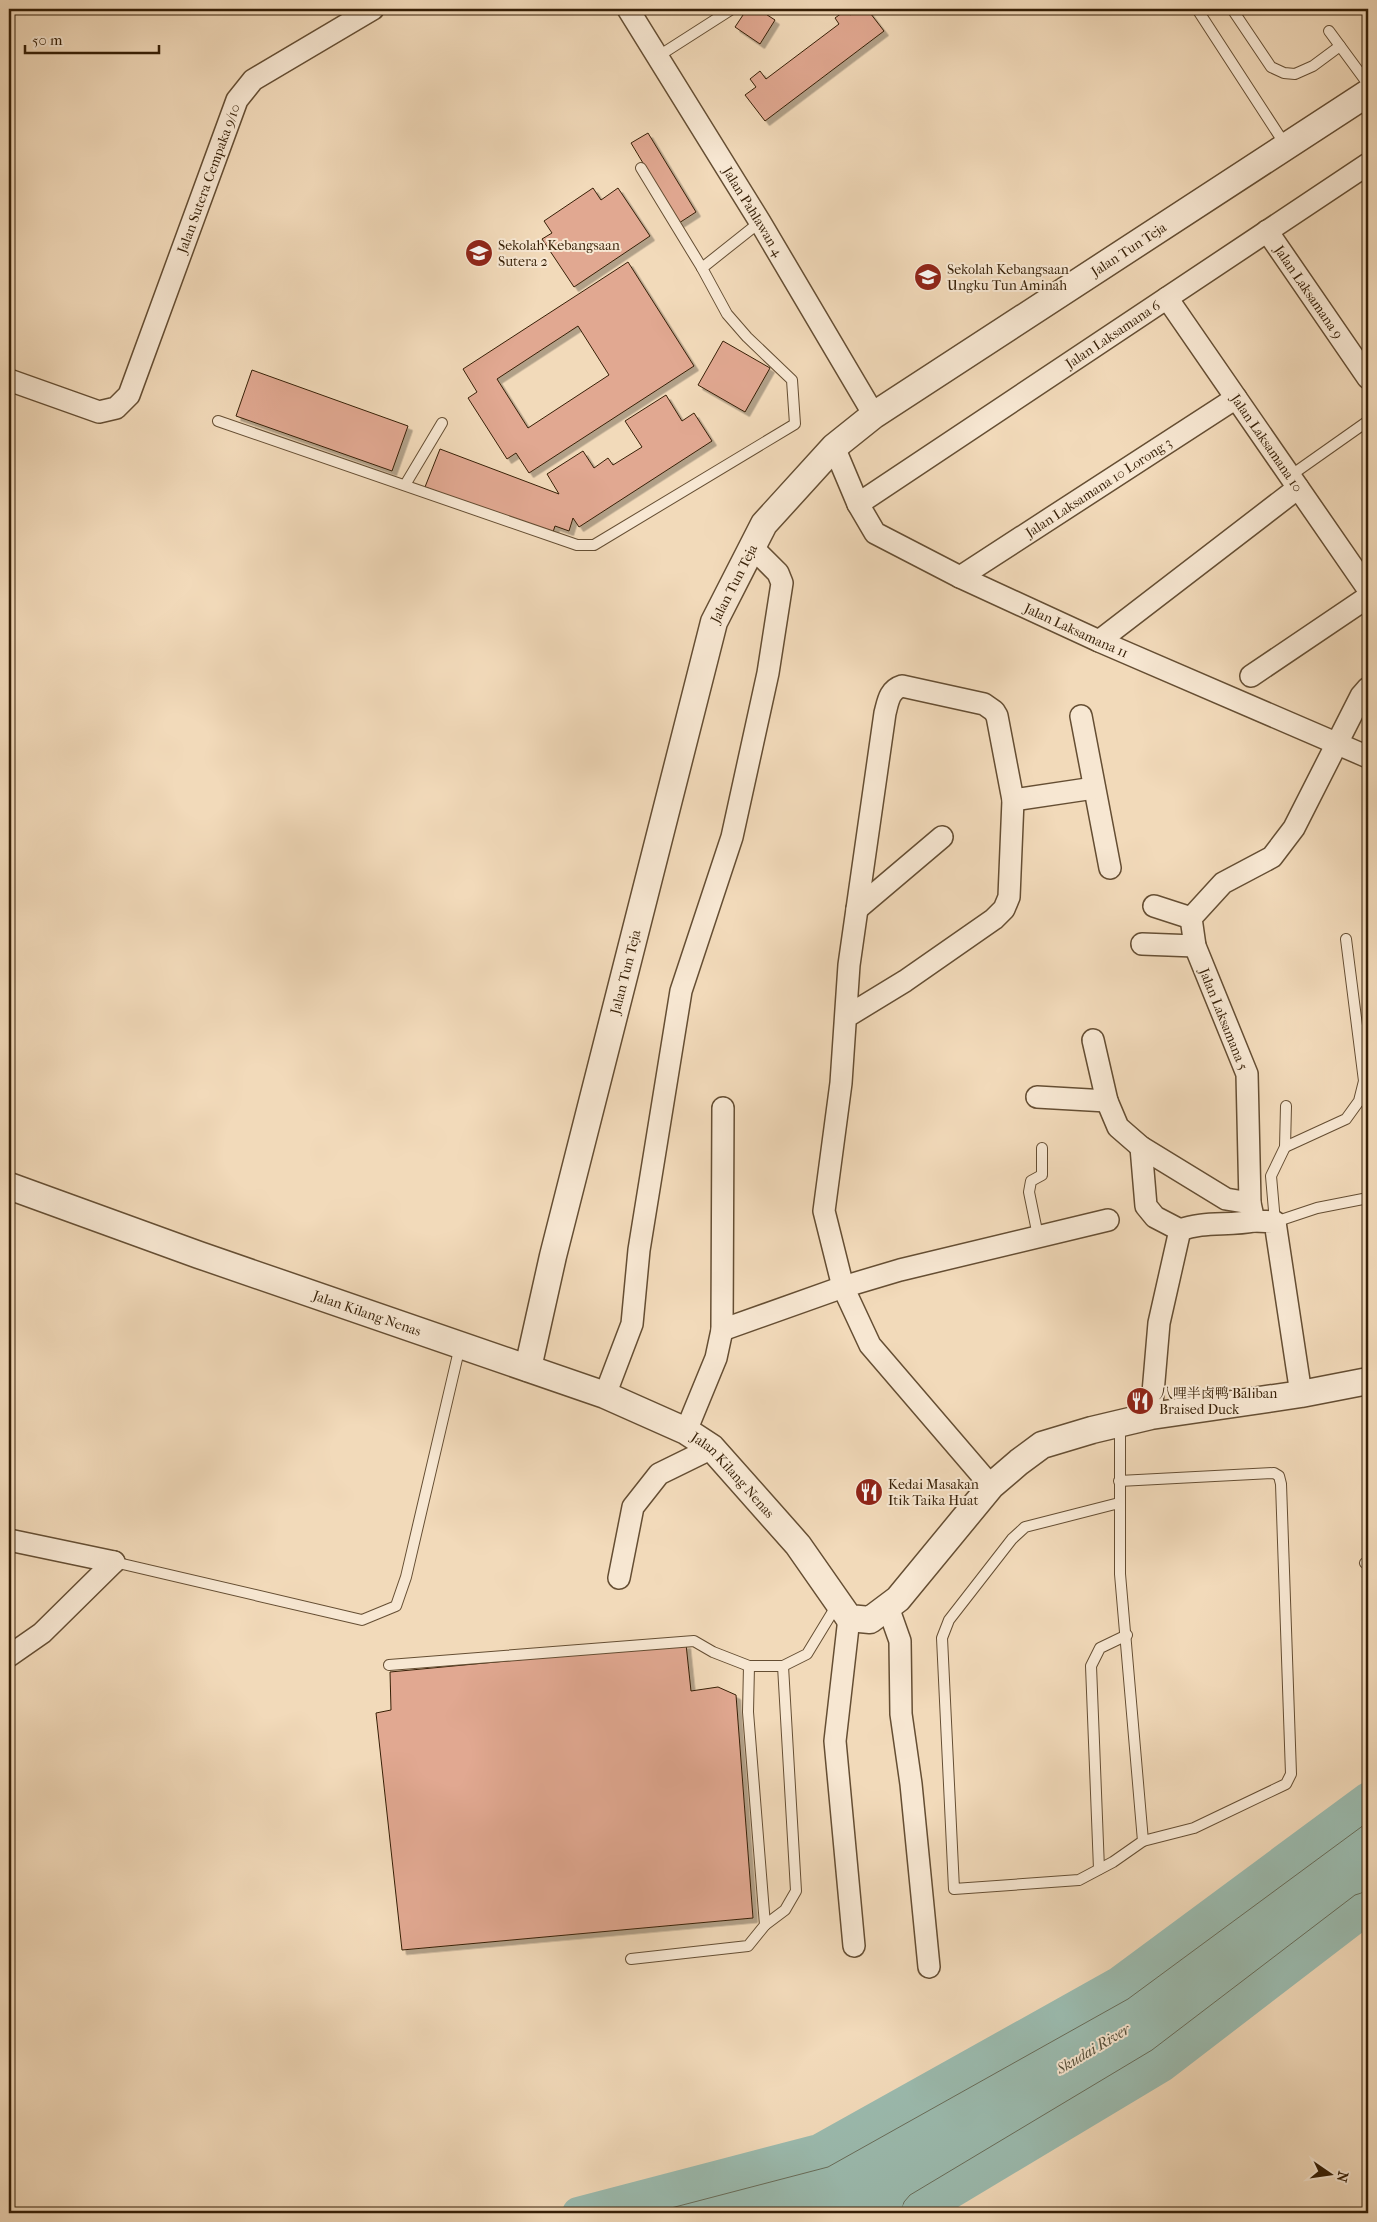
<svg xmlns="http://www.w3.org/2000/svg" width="1377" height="2222" viewBox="0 0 1377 2222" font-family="'IM FELL French Canon','Noto Serif SC',serif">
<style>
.water{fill:#9bbbaf;stroke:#737d6b}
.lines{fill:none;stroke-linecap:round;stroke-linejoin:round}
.shore{stroke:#686d5a;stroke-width:1}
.river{stroke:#9bbbaf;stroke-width:32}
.building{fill:#e1a891;stroke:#361f06;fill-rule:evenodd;filter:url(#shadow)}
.service-casing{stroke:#654e33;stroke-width:12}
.minor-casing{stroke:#654e33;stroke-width:24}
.tertiary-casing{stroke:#654e33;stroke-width:29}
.service{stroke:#f7e7d2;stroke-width:10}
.minor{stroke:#f7e7d2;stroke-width:21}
.tertiary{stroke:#f7e7d2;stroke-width:26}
.labels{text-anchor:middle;stroke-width:4;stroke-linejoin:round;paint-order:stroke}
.street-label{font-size:14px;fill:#361f06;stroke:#f7e7d2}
.poi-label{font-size:14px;fill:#361f06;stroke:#f7e7d2;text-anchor:start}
.water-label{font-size:15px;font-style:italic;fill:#544e39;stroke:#f7e7d2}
</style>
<defs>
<filter id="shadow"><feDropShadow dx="4.5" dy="4.5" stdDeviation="0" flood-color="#0004"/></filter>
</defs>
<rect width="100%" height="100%" fill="#f2daba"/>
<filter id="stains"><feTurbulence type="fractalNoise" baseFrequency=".004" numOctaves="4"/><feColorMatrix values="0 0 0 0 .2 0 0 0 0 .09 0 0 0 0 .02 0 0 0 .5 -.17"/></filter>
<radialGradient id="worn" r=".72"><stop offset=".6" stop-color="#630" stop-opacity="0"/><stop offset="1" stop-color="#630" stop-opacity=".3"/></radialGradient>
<polygon class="water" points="1368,1798 1368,1908 1162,2066 917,2213 578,2213 819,2150 1118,1983"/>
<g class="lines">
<g class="shore">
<polyline points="598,2213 822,2155 1121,1988 1368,1804"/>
<polyline points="622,2213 825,2160 1124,1993 1368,1812"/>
<polyline points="652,2213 828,2167 1128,1999 1368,1822"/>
<polyline points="901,2213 904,2202 910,2195 1152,2050 1355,1895 1368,1891"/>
<polyline points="909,2213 910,2207 914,2202 1156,2057 1359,1901 1368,1898"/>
<polyline points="915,2213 918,2207 1159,2062 1363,1906 1368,1905"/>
</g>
<g class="river">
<polyline points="578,2213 819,2150 1118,1983 1368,1798"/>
<polyline points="917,2213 1162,2066 1368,1908"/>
</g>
</g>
<g class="building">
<polygon points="747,9 758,9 775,20 760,44 735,27"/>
<polygon points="858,9 867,9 884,31 765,121 745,95 756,87 750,79 760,71 766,79 839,24 835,18 846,10 850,15"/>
<polygon points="648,133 696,212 679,223 631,143"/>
<polygon points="593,188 601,200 618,188 650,236 574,287 542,239 552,233 544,221"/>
<path d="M628 262 694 366 529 473 516 453 507 459 468 398 477 392 463 369ZM578 326 609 375 528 428 497 379Z"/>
<polygon points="723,341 770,368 745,412 698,385"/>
<polygon points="252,370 408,426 392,471 236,416"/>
<polygon points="666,395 682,421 694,413 712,441 579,527 573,518 569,531 555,526 552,535 425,487 440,449 559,494 547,474 583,451 594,468 608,458 613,465 642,447 625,421"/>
<polygon points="686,1644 691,1691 718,1687 736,1695 753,1918 402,1950 376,1713 391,1710 390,1672"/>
</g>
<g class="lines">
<g class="service-casing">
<g id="service">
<polyline points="1197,9 1286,146"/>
<polyline points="1232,9 1271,67 1284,73 1295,74 1313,66 1340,46"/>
<polyline points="1329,31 1368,84"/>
<polyline points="657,57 732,9"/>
<polyline points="641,168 702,268"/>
<polyline points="218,421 577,545 594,545 795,424 792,380 747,337 727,314 702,268 760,222"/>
<polyline points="1290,476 1368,421"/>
<polyline points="405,485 442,423"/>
<polyline points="1286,1106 1285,1147 1271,1176 1275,1222 1317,1208 1368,1198"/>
<polyline points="1285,1147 1346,1119 1359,1101 1364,1081 1346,939"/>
<polyline points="1038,1236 1029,1192 1031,1181 1042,1175 1042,1148"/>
<polyline points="1119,1481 1274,1473 1279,1476 1281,1484 1291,1774 1286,1784 1194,1828 1143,1841"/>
<polyline points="1119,1503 1025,1527 1012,1539 949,1620 942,1638 954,1889 1079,1880 1113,1862 1143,1841 1120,1574 1120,1423"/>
<polyline points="114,1562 362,1620 396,1606 406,1577 460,1346"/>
<polyline points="1365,1563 1368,1562"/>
<polyline points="389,1665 694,1641 713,1652 749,1666"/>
<polyline points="1099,1869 1091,1666 1100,1648 1127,1635"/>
<polyline points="765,1925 785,1910 796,1891 783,1666"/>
<polyline points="631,1959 748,1946 765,1925 748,1712 749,1666 783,1666 807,1654 838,1603"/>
</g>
</g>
<g class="minor-casing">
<g id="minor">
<path id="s1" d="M628 9 760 222 874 415"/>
<path id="s2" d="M1267 231 1368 378"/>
<path id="s3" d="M1167 298 1368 589"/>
<path id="s4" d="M9 380 99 412 116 408 129 395 237 100 253 80 373 9"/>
<path id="s5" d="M834 447 858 504 875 533 960 577 1099 641 1368 757"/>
<path id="s6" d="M858 504 1368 164"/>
<path id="s7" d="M960 577 1236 398"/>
<polyline points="1099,641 1298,488"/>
<polyline points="1251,676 1368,597"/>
<polyline points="1081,716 1110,868"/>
<polyline points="1013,800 1094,788"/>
<polyline points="1154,906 1191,918"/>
<polyline points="857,909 942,837"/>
<polyline points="1142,944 1195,946"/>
<path d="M846 1017 905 981 994 919 1004 909 1009 897 1013 800 997 716 994 711 984 704 902 686C889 690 888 702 885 713L849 965 841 1083 824 1211 843 1287 870 1345 991 1486"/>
<polyline points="1093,1040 1107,1101 1118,1127 1141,1147 1226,1199 1250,1203"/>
<polyline points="1037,1097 1107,1101"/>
<polyline points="1141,1147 1146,1206 1155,1217 1180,1230"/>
<polyline points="722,1330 843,1287 900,1270 1108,1220"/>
<polyline points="1301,1394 1275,1222 1254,1221 1250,1203 1247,1074 1195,946 1191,918 1223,883 1272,857 1294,828 1361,696 1368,688"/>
<polyline points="605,1395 632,1324 639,1250 681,991 732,837 768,673 782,583 778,573 753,548"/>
<path d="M1151 1416 1159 1323 1180 1230C1203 1221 1229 1226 1254 1221"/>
<polyline points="686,1431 716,1358 722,1330 723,1108"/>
<polyline points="9,1540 114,1562"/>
<polyline points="619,1578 633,1507 659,1474 712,1448"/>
<polyline points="888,1607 900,1641 901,1714 911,1784 929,1967"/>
<polyline points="849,1618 835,1741 854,1946"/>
<polyline points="9,1656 42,1633 114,1562"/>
</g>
</g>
<g class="tertiary-casing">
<g id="tertiary">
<path id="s8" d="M9 1186 199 1255 605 1395 686 1431 712 1448 798 1545 849 1618 870 1620 898 1599 991 1486 1019 1462 1042 1445 1092 1430 1151 1416 1301 1394 1368 1381"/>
<path id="s9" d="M528 1368 553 1256 714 622 764 524 834 447 874 415 1368 93"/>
</g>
</g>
<use href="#service" class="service"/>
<use href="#minor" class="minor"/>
<use href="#tertiary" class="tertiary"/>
</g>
<defs>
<g id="school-disc" transform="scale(1.4375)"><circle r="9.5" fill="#8f2418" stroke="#f7e7d2"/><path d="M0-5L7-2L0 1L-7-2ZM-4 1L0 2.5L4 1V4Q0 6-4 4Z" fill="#fff"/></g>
<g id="restaurant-disc" transform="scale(1.4375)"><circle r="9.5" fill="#8f2418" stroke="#f7e7d2"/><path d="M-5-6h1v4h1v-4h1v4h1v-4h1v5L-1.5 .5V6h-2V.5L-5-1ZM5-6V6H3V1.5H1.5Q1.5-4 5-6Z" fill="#fff"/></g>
</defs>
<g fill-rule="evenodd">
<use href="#school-disc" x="479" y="253"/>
<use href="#school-disc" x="928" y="277"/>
<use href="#restaurant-disc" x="1140" y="1401"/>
<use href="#restaurant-disc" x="869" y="1492"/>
</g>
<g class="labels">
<g class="street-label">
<text dy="5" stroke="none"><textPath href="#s4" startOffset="362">Jalan Sutera Cempaka 9/10</textPath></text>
<text dy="5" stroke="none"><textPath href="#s1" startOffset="238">Jalan Pahlawan 4</textPath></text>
<text dy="5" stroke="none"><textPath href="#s9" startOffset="1338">Jalan Tun Teja</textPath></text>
<text dy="5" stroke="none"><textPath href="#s2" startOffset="74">Jalan Laksamana 9</textPath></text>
<text dy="5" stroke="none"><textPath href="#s6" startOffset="306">Jalan Laksamana 6</textPath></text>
<text dy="5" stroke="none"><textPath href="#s3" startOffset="176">Jalan Laksamana 10</textPath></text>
<text dy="5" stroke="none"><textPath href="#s7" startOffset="165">Jalan Laksamana 10 Lorong 3</textPath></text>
<text dy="5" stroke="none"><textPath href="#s9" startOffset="812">Jalan Tun Teja</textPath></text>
<text dy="5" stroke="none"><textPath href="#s5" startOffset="319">Jalan Laksamana 11</textPath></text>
<text dy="5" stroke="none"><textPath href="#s9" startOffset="408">Jalan Tun Teja</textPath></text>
<text transform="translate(1224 1019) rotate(68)" y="5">Jalan Laksamana 5</text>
<text dy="5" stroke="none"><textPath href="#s8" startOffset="380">Jalan Kilang Nenas</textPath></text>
<text dy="5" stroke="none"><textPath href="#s8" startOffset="785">Jalan Kilang Nenas</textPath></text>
</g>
<g class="poi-label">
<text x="498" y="250">Sekolah Kebangsaan<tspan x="498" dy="16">Sutera 2</tspan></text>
<text x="947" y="274">Sekolah Kebangsaan<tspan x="947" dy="16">Ungku Tun Aminah</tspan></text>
<text x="1159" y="1398">八哩半卤鸭 Baliban<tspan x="1159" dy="16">Braised Duck</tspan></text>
<text x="888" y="1489">Kedai Masakan<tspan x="888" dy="16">Itik Taika Huat</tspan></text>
</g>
<g class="water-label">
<text transform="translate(1093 2049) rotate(-31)" y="5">Skudai River</text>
</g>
</g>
<rect width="1377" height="2222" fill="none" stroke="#f2daba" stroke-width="30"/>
<rect x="10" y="10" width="1357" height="2202" fill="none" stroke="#361f06" stroke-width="2.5"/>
<rect x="15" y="15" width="1347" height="2192" fill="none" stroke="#361f06"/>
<g transform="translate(1330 2174) rotate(103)" stroke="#f7e7d2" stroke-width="4" paint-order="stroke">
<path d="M0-4L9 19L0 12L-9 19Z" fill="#361f06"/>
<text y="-8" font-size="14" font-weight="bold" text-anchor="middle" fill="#361f06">N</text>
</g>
<path d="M25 45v8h134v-8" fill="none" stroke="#361f06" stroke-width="2.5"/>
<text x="32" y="45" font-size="15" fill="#361f06" stroke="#f7e7d2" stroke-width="4" paint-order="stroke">50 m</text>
<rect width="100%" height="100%" filter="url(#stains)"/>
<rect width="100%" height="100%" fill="url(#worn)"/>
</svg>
